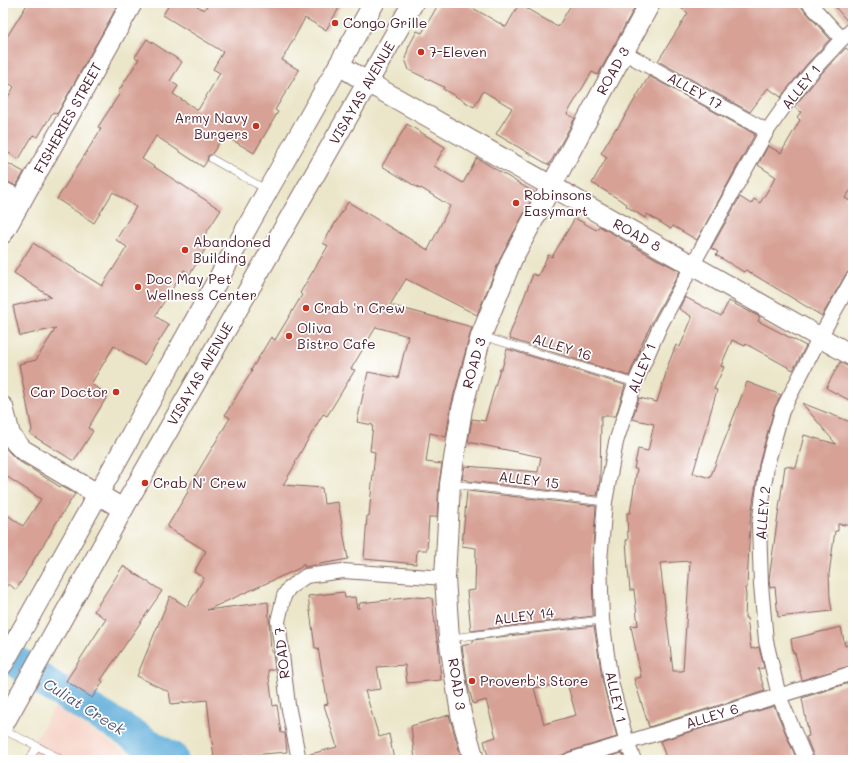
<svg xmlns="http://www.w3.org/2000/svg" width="856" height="763" viewBox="0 0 856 763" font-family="Mali,sans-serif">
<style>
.built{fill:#f6d1c5}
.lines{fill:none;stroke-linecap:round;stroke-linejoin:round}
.river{stroke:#60aeda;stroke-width:32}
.building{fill:#d7a195;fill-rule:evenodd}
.lane-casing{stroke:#826562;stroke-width:8}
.street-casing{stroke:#826562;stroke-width:16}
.secondary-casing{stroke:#826562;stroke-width:22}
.lane{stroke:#fff;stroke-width:7}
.street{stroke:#fff;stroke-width:14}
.secondary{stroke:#fff;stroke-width:20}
.poi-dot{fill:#c8321e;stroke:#fff;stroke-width:1.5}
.labels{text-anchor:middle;stroke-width:3.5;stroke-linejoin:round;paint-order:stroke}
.poi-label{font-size:14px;fill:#4a1f2b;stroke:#fff;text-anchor:start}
.street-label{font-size:14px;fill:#4a1f2b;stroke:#fff}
.water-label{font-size:15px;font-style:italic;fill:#535871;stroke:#fff}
</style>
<rect width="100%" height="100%" fill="#fff"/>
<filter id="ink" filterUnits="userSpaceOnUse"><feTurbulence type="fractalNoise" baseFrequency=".025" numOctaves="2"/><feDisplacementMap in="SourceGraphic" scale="8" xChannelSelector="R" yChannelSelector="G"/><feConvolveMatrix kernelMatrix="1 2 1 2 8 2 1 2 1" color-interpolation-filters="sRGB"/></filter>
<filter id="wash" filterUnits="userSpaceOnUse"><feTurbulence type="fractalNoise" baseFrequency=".012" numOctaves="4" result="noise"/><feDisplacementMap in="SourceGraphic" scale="16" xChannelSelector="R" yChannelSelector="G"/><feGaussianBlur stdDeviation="0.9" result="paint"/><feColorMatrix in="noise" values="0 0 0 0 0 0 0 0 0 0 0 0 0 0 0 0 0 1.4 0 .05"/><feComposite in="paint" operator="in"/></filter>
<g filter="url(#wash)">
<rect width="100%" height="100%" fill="#ebe6c9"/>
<polygon class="built" points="55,707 138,760 23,760"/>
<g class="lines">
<polyline class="river" points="3,645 14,660 46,683 172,758 172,760"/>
</g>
<g id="blocks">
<g class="building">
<polygon points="28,3 119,3 57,114 53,112 38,137 33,135 19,159 3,150 3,105 14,87 3,79 3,43"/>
<polygon points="170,3 192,3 204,10 209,3 342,3 326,30 305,18 282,60 299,70 275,110 278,112 254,153 224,135 212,154 208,156 207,161 203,167 156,136 142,159 221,210 202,239 209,243 190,274 184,270 155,316 169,325 144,365 114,346 91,384 108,395 88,428 93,431 74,461 30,434 32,430 19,364 36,360 56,328 20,336 13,306 51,297 14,273 33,243 102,286 127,247 116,240 136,207 113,192 94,223 57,199 101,129 98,127 120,93 118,92 139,59 135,57 147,39 182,62 170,81 178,86 173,94 198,110 220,73 213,69 223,52 163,15"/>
<polygon points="439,3 464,3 506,27 519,4 558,27 572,3 637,3 598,75 592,72 567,114 575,118 549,165 496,134 512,108 483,91 474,107 443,89 444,87 409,70 405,59 409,46 417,31 422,33"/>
<polygon points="674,3 798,3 830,39 807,64 781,97 768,88 750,112 658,61 688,13"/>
<polygon points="832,3 853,3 853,21 848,22"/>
<polygon points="846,48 853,54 853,187 845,198 853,203 853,270 849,271 846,274 822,316 746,270 744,272 716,255 718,252 711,248 740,197 751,204 754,199 760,203 776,177 758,165 768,146 781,153 800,120 797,117 801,112 794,107 820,75"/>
<polygon points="649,76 755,134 697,240 673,226 671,229 647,214 645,218 626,206 627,204 592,183 607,157 601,153 616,128 617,129"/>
<polygon points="407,124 445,147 434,166 463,183 477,158 535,193 502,254 477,315 406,279 390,305 472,327 451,406 446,437 430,433 426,462 442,464 439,483 437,517 429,517 427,550 417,550 416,564 364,559 367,516 369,516 375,452 370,451 373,425 357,422 368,372 398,378 408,336 376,327 351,369 355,370 327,416 323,414 295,462 296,463 283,485 322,488 324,504 338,502 348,559 304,567 304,563 300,568 207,610 268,602 271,652 273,652 275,670 268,670 273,706 277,705 281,733 285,733 287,752 214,758 207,700 171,704 169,692 137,676 170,596 187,607 204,578 194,572 206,551 167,527 189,490 187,490 230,418 225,415 252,371 251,370 271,337 275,340 302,295 300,293 328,246 323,243 348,202 428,250 450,206 421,188 420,189 382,166"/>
<polygon points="7,163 24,172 16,186 8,182 3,181 3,170"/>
<polygon points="575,218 596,230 599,226 658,260 659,260 680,271 653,320 639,350 640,350 629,376 510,339 510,337 509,336 533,274 538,276 548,255 552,257"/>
<path d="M685 297 721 316 729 301 760 317 758 321 806 346 793 370 746 344 745 346 732 340 721 366 724 367 714 389 717 390 693 473 710 478 747 382 781 395 774 409 759 464 750 522 747 588H745L746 595 745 618H747L751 649 759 647 764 668 758 669 765 691 649 727 634 679 641 677 631 626 638 625 634 590H630L628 569 626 540H628L627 513H630L637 469H634L638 449 648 451 654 424 632 419 639 398 657 402 667 370H666L676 345 680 347 692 318 690 317 691 316 679 309ZM690 561 683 671H673L660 563Z"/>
<polygon points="507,349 625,385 616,416 601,416 600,480 597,496 468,481 468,480 462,479 465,466 538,472 541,457 468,442 472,419 485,421 500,369 502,369"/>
<polygon points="840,362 847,366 853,367 853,402 826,388"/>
<polygon points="802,403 853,423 853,526 838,524 838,531 835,531 829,574 830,598 832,611 778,617 775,587 770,588 769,579 785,466 796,468 804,435 836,444"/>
<polygon points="3,445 9,452 17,460 35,471 60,487 61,486 75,494 51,531 52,531 33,561 33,562 25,574 26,574 16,590 9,584 3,589 3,512 23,526 41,499 3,474"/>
<polygon points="467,491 596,506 592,561 593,616 471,631 467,591 475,590 476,548 462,546"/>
<polygon points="123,566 162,591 101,680 103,682 92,698 66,681 106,619 94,611"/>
<polygon points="344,592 345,598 355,597 357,608 359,608 360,603 414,597 432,598 437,642 438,642 441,680 407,683 405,665 377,667 381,689 365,691 379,737 389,734 394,760 307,760 307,755 337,747 324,705 328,704 318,648 315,648 308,596"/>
<path d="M594 626 603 683 617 737 568 752 563 755 546 760H489L484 741 496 737 486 700 473 704 468 685 462 646 473 643V640ZM567 683 576 715 544 724 534 688Z"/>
<polygon points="841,627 845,646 853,644 853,665 802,680 795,653 793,653 791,639"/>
<polygon points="852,682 853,685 853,760 814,760 814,757 806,737 809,736 802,698"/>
<polygon points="774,706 797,760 667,760 660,741"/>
<polygon points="449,715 462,760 415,760 411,726"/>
<polygon points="622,753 625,760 599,760"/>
</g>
</g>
</g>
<g filter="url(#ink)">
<use href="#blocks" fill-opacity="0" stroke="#826562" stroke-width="1"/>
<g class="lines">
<g class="lane-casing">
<g id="lane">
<polyline points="212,159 267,190"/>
<polyline points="482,336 635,383"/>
<polyline points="452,484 605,502"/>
<polyline points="451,638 602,620"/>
<polyline points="3,730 37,746 62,760"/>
<polyline points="29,760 37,746"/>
</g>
</g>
<g class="street-casing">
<g id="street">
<polyline points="809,3 842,39"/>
<polyline points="623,52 767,131"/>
<polyline points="299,760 288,705 278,621 284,596 289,588 306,576 343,571 445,578"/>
<polyline points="570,760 853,673"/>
<polyline points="634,760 627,743 611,682 602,620 600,561 605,502 616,442 635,383 661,324 712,229 767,131 791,97 814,69 842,39 853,29"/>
<polyline points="806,760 779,696 766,641 761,584 759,525 767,465 782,411 820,337 853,278"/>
</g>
</g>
<g class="secondary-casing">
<g id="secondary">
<polyline points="339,65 367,82 853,356"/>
<polyline points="3,192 21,201"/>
<polyline points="3,233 132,3"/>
<polyline points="3,407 10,435 17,444 23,450 123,509"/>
<polyline points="3,664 268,190 374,3"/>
<polyline points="3,725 123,509 413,3"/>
<polyline points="474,760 461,714 449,638 445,578 450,484 462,409 481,336 512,259 650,3"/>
</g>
</g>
<use href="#lane" class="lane"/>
<use href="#street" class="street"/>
<use href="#secondary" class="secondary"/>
</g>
</g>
<g class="poi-dot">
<circle cx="335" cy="23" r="4"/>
<circle cx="421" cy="52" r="4"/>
<circle cx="256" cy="126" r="4"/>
<circle cx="516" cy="203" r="4"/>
<circle cx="185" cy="250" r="4"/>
<circle cx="138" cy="287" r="4"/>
<circle cx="306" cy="308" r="4"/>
<circle cx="289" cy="336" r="4"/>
<circle cx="116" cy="392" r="4"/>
<circle cx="145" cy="483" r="4"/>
<circle cx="472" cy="681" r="4"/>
</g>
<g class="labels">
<g class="poi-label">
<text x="343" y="28">Congo Grille</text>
<text x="429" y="57">7-Eleven</text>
<text x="248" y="123" text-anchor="end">Army Navy<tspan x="248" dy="16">Burgers</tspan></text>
<text x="524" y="200">Robinsons<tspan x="524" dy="16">Easymart</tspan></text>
<text x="193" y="247">Abandoned<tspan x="193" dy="16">Building</tspan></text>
<text x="146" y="284">Doc May Pet<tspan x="146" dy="16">Wellness Center</tspan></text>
<text x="314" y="313">Crab 'n Crew</text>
<text x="297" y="333">Oliva<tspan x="297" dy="16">Bistro Cafe</tspan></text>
<text x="108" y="397" text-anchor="end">Car Doctor</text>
<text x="153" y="488">Crab N' Crew</text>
<text x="480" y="686">Proverb's Store</text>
</g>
<g class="street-label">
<text transform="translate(613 71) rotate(-61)" y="5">ROAD 3</text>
<text transform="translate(801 87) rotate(-51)" y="5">ALLEY 1</text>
<text transform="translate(695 91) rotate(29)" y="5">ALLEY 17</text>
<text transform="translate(362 93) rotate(-60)" y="5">VISAYAS AVENUE</text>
<text transform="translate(68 118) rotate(-61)" y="5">FISHERIES STREET</text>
<text transform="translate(637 235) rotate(29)" y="5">ROAD 8</text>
<text transform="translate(562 347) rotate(17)" y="5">ALLEY 16</text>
<text transform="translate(474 363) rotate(-74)" y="5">ROAD 3</text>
<text transform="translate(642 368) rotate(-68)" y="5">ALLEY 1</text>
<text transform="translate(200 374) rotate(-60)" y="5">VISAYAS AVENUE</text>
<text transform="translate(529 480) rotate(7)" y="5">ALLEY 15</text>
<text transform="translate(763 513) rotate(-85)" y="5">ALLEY 2</text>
<text transform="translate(524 616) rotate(-7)" y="5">ALLEY 14</text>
<text transform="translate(282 653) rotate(-96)" y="5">ROAD 7</text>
<text transform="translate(457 684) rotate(81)" y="5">ROAD 3</text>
<text transform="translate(616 697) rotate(77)" y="5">ALLEY 1</text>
<text transform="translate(712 716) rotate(-17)" y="5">ALLEY 6</text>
</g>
<g class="water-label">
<text transform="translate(84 707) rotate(32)" y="5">Culiat Creek</text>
</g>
</g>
<rect width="856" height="763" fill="none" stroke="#fff" stroke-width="16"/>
</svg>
